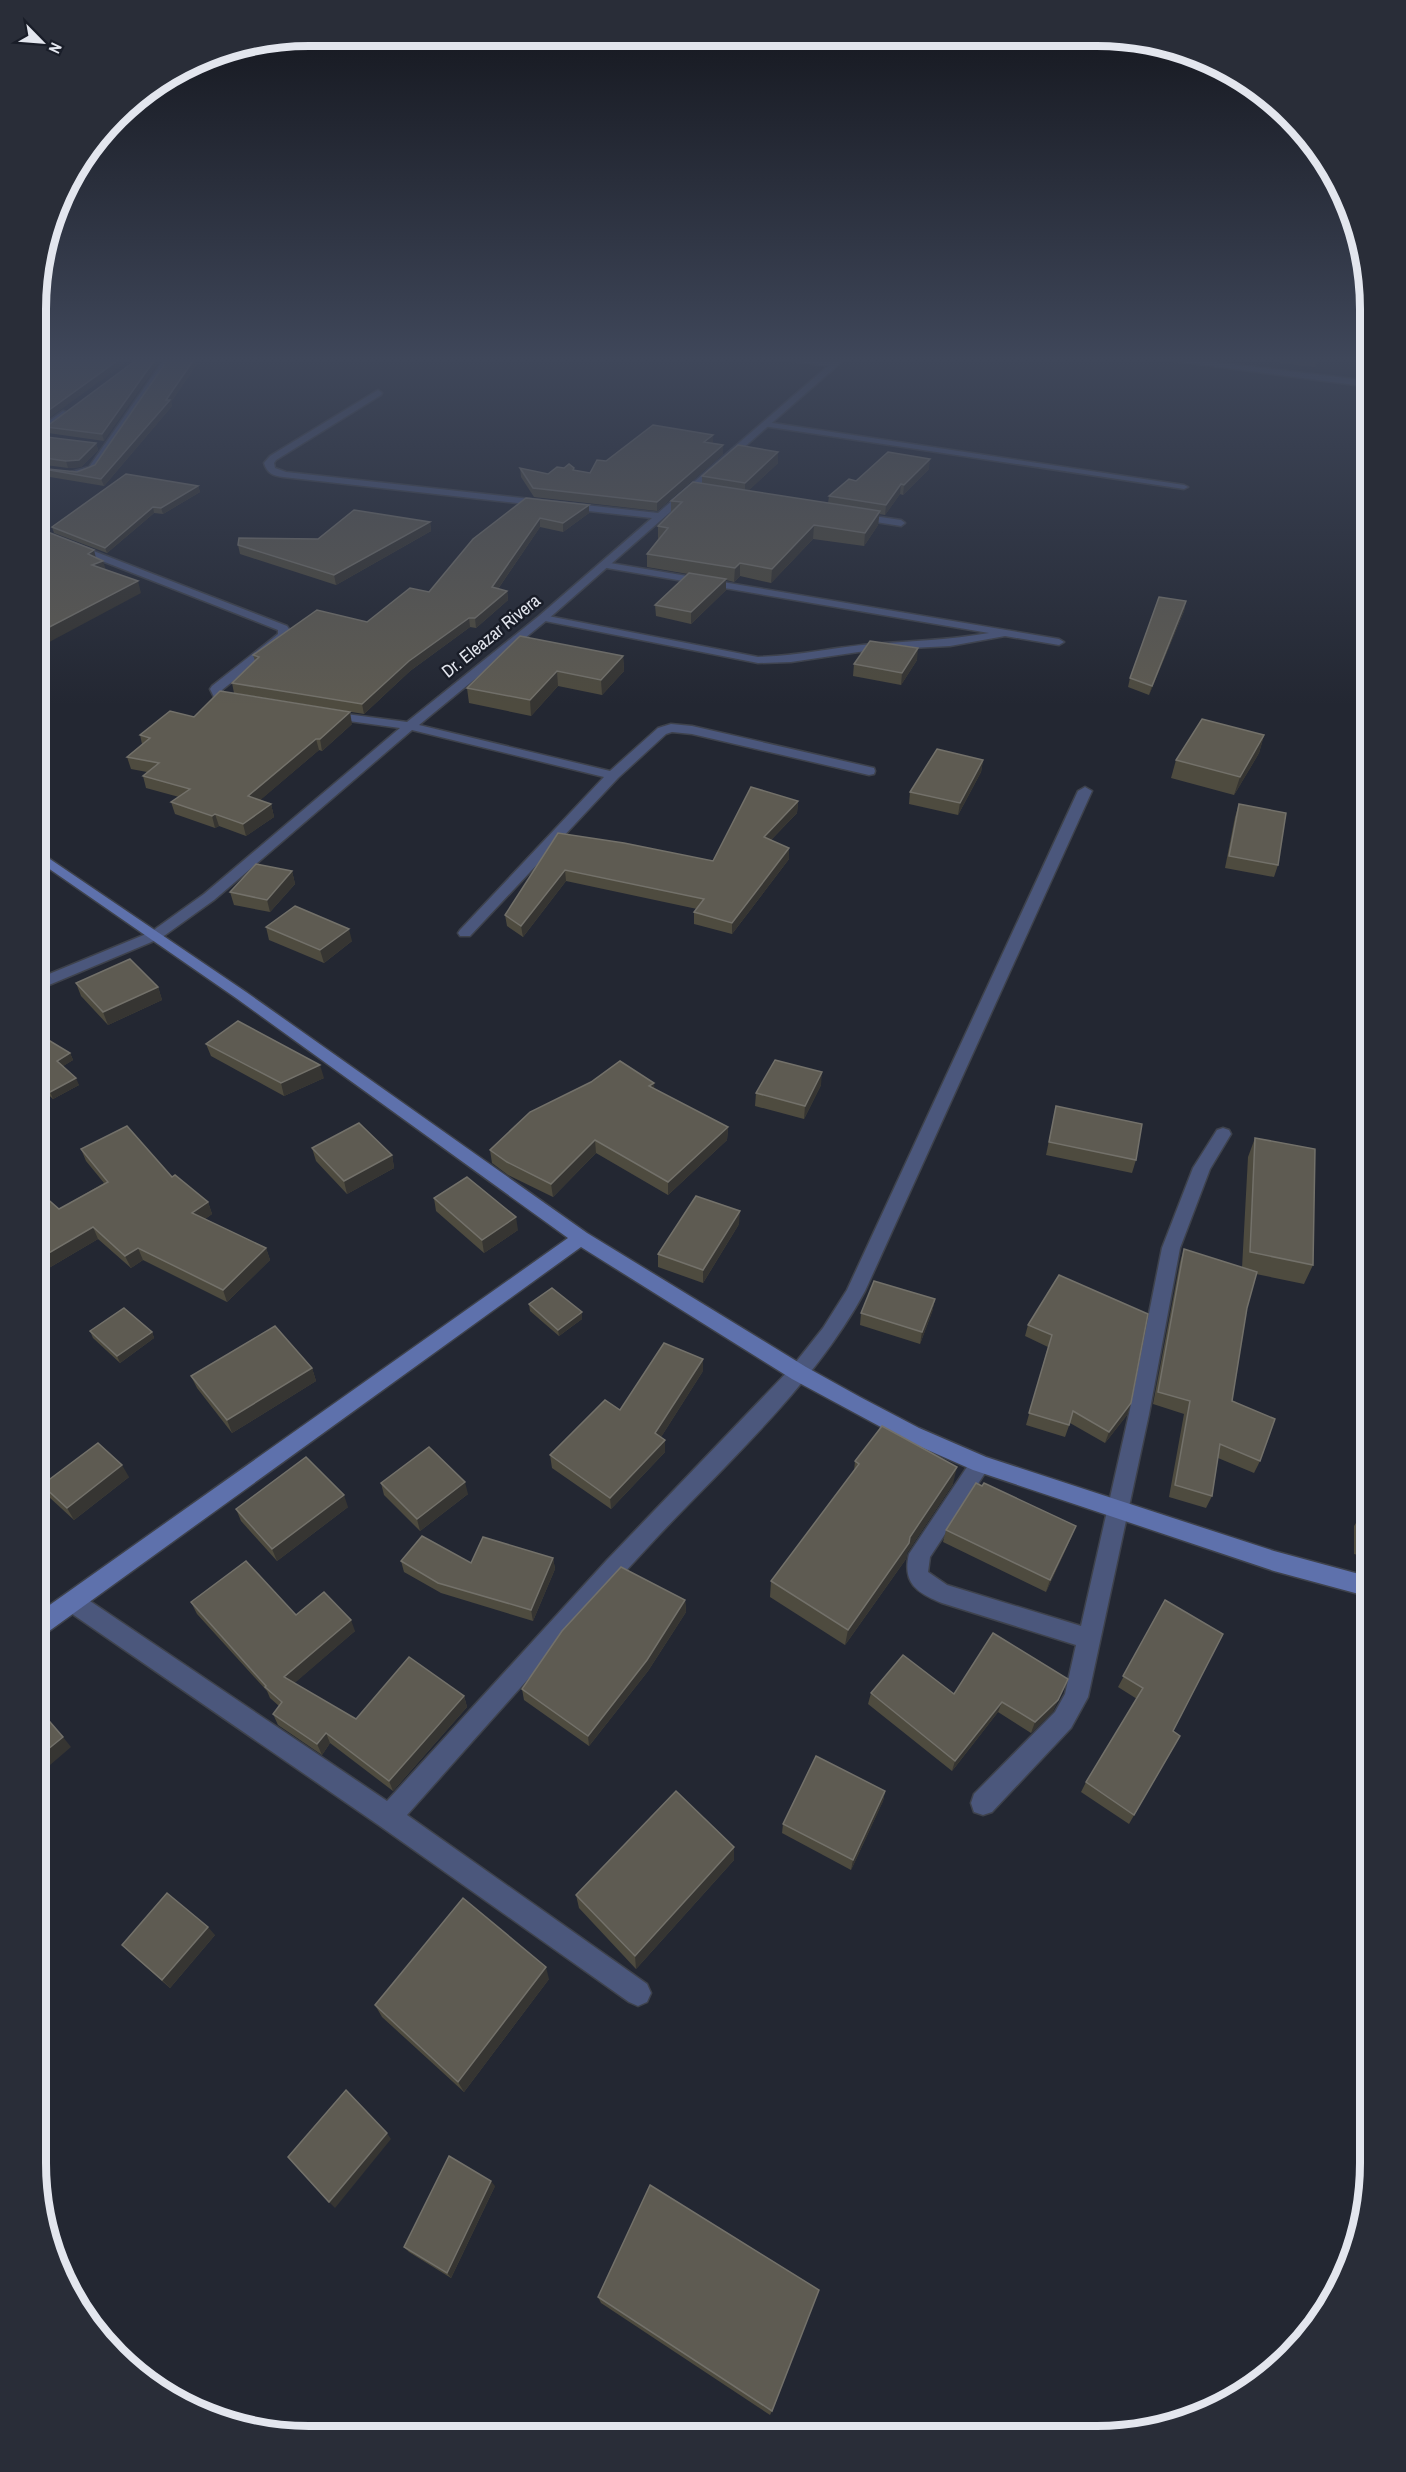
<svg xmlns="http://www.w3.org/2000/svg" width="1406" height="2472" viewBox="0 0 1406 2472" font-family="'Archivo Narrow',sans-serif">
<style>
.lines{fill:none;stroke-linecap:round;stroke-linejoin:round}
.lane-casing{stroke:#3e424c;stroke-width:3}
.street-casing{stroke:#3e424c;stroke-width:3}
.secondary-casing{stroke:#3e424c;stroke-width:3}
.lane{fill:#4b577c;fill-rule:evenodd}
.street{fill:#4b577c;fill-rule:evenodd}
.secondary{fill:#5e71ac;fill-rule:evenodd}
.wall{fill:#4e4b3f}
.shaded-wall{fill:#363532}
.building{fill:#5e5b52;stroke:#73716a;stroke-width:1.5}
.labels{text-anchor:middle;stroke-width:5;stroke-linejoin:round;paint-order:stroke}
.far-street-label{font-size:18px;fill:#e3e6ee;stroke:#191d28}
.rim{fill:none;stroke:#e3e6ee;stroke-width:8}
</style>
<rect width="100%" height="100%" fill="#232732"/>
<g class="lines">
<g class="lane-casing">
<g id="lane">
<polygon points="766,422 1184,485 1188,487 1184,489 763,426 762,424"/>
<polygon points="860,514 901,520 905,523 901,526 857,519 857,515"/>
<path d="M604 562 1059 639 1064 642 1059 645 1005 636 950 646 872 650 791 662 758 663 540 620 538 618 543 615 758 657C797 656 835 647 873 644 912 641 950 640 989 633L601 567V563Z"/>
</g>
</g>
<g class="street-casing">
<g id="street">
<polygon points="165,358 173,358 95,471 71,476 71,472 89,467"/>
<path d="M773 358 833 361 837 358H846L547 620 419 725 610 771 658 728 671 724 692 726 874 768 875 771 874 774 869 775 692 734 672 732 666 734 618 778 470 936H460L458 933 460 930 604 777 412 730 214 900 161 938 37 990V979L151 932 204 894 400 728 327 718 323 717V711L407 722 539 616 652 518 283 477C273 476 267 473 264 463L270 456 378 390 382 393 381 395 276 460 274 463 275 468 286 472 658 513 828 366Z"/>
<polygon points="1153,358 1181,358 1370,381 1370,387"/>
<polygon points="63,411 70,413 38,436 38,429"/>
<polygon points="73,543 287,626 291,632 286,638 222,690 224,694 244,698 244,704 215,699 210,689 212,686 278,634 278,630 69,548 69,544"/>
<path d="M1085 787 1092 791 865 1291C816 1382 731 1459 660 1534 574 1626 491 1721 407 1815L647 1984 651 1993 647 2002 638 2006 629 2002 380 1826 65 1609 62 1602 65 1595 73 1592 81 1595 387 1801 607 1560 792 1367 823 1328 847 1290 1078 791Z"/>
<path d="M1223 1128 1229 1130 1231 1134 1210 1169 1180 1248 1149 1414 1088 1697 1071 1728 992 1812 983 1815 974 1812 971 1803 974 1794 1055 1712 1065 1694 1076 1645 942 1603C917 1593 902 1583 909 1554L973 1458 980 1455 987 1458 990 1464 987 1470 930 1557 928 1572 947 1585 1081 1626 1129 1414 1162 1248 1193 1168 1217 1130Z"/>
</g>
</g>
<g class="secondary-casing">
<polygon id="secondary" points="38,851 246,992 587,1233 806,1367 860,1397 919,1428 986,1457 1274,1551 1370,1577 1370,1597 1274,1571 973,1470 905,1440 792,1379 581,1247 45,1634 37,1637 37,1614 568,1238 236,998 38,861"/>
</g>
<use href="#lane" class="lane"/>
<use href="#street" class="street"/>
<use href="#secondary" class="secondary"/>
</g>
<g class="wall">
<polygon points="139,358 104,441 48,433 46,427"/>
<polygon points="169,358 201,358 171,402 172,406 104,486 38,475 38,468 77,472 95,465"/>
<polygon points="1280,358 1321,358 1315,367 1279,363"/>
<polygon points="38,436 96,443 98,450 81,467 68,468 38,464 38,465"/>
<polygon points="713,443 723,445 723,454 657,511 534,497 521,477 520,468 548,474 574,470 590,473 606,461"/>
<polygon points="778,463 748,491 828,503 829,496 856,481 929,469 903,495 900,494 885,515 879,514 878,525 864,546 813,539 771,583 740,576 734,582 726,580 726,590 691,624 656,616 655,605 688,574 647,567 647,554 658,539 658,526 671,513 671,501 702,483 702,476"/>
<polygon points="198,486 200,492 163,514 154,513 107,553 54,533 52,527"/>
<polygon points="526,498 589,513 563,532 540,527 498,589 507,591 508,600 476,628 470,627 410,671 364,714 234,693 232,683 255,661 253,655 367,622 429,592"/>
<polygon points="430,522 431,531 336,585 240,554 238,545 318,539"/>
<polygon points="1186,601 1184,611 1149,695 1128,687 1130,678"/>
<polygon points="623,656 624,671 602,695 558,686 531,716 469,703 467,688"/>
<polygon points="917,660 901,685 853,676 854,664"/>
<polygon points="194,717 352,724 322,751 319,750 260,800 271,804 274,817 246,836 219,826 215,828 175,814 171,802 179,797 146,788 143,776 147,772 131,769 127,757 142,744 140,735"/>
<polygon points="1264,735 1259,753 1234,795 1171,778 1176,760"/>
<polygon points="983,760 981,772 958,815 909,804 910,792"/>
<polygon points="798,801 797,813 771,840 789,859 732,934 694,924 694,912 697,909 566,881 523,937 507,926 505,915 558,833 713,861"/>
<polygon points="1239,804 1278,865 1274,877 1225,868 1235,817"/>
<polygon points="292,871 295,884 270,912 234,905 230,892"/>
<polygon points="266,927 352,941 324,963 269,940"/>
<polygon points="76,983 158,987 162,1000 108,1025 81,996"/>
<polygon points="37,1043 70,1053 73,1060 63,1066 79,1085 53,1099 37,1084"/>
<polygon points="206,1044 324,1078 284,1096 211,1056"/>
<polygon points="654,1083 654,1089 728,1127 727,1140 668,1195 596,1153 553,1197 508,1175 492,1163 490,1150"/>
<polygon points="821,1085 804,1119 755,1106 756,1093"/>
<polygon points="1056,1106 1136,1160 1132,1173 1046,1155"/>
<polygon points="1255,1138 1313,1265 1304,1284 1256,1274 1247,1308 1232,1401 1260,1461 1254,1473 1218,1458 1212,1496 1206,1508 1169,1497 1184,1414 1153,1404 1180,1262 1184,1249 1242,1268 1248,1157"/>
<polygon points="312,1148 392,1155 394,1168 347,1194 316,1161"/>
<polygon points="81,1149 172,1177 208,1202 212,1214 205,1219 266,1248 270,1260 227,1302 143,1260 131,1268 98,1239 37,1275 37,1190 59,1209 104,1183 86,1161"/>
<polygon points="434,1198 518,1230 484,1253 436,1211"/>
<polygon points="739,1224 703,1283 658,1267 658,1254"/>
<polygon points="1059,1275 1131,1403 1127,1415 1105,1443 1070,1423 1065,1437 1026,1425 1048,1347 1025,1336 1028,1325"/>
<polygon points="935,1299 932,1312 920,1344 860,1325 861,1313"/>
<polygon points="529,1304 582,1312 582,1319 559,1336 530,1311"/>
<polygon points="90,1331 152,1332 154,1338 120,1363 93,1338"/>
<polygon points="312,1368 316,1381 232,1433 197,1388 191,1376"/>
<polygon points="703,1371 661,1437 665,1440 665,1452 611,1509 552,1468 550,1455 620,1410"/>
<polygon points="855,1461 953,1484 907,1553 906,1559 845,1645 770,1597 771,1581 854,1471"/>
<polygon points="129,1477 74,1520 49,1497 42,1485"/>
<polygon points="381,1483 468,1494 420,1531 384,1495"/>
<polygon points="348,1507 277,1561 241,1521 236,1509"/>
<polygon points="1358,1520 1370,1523 1370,1558 1354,1554 1354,1526"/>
<polygon points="1076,1526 1071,1538 1046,1592 943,1542 946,1530"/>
<polygon points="553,1558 555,1569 533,1621 441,1593 404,1572 401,1561 471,1563"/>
<polygon points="685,1600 686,1612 648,1671 589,1746 524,1700 522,1689"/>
<polygon points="1165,1600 1173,1731 1180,1736 1129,1824 1081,1792 1086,1782 1137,1699 1118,1687"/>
<polygon points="191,1602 296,1615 355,1631 294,1683 356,1719 464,1696 467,1707 393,1791 330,1743 322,1755 278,1725 273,1714 279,1706 270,1698 267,1691 197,1614"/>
<polygon points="1068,1679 1053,1711 1031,1733 998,1712 952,1771 868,1704 871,1693 954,1694"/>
<polygon points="885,1791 883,1801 851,1870 782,1833 783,1824"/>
<polygon points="734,1847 734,1860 636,1969 579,1908 576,1895"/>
<polygon points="215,1935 170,1988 130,1953 122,1945"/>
<polygon points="549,1979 464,2092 382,2017 375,2005"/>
<polygon points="495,2186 451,2278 409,2252 404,2247"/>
<polygon points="598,2297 772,2411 770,2415 601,2303"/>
</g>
<g class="shaded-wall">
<polygon points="121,358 132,358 38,426 38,418"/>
<polygon points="156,358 162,358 104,441 102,434"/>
<polygon points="195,358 201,358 171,402 172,406 104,486 101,479 166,400"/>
<polygon points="1317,358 1321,358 1315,367"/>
<polygon points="713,435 713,444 704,442"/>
<polygon points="96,443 98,450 81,467 68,468 66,461"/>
<polygon points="723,445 723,454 657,511 657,502"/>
<polygon points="778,452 778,463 745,494 745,483"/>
<polygon points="930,459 929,469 903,495 904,485"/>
<polygon points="901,484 900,494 885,515 886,505"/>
<polygon points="198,486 200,492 163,514 161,508"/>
<polygon points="589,505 589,513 563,532 563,523"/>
<polygon points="153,507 154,513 107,553 105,548"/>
<polygon points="880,511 878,525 864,546 865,533"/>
<polygon points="540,518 540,527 493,596 492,587"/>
<polygon points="430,522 431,531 336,585 334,575"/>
<polygon points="814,525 813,539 771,583 772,569"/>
<polygon points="94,550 97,562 103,561 107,573 96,578 88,554"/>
<polygon points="740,563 740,576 734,582 735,568"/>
<polygon points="726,579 726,590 691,624 691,612"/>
<polygon points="138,581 141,593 40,647 38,642 38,633"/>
<polygon points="507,591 508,600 476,628 475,618"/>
<polygon points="1186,601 1184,611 1149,695 1152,686"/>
<polygon points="469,618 470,627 410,671 364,714 362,704 409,661"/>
<polygon points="918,648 917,660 901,685 902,673"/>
<polygon points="623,656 624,671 602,695 601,680"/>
<polygon points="557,671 558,686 531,716 530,700"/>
<polygon points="350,712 352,724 322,751 320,739"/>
<polygon points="1264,735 1259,753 1234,795 1240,777"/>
<polygon points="316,739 319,750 251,808 248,796"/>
<polygon points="983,760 981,772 958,815 960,803"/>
<polygon points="798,801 797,813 763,848 764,837"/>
<polygon points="271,804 274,817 246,836 243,824"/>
<polygon points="215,814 219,826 215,828 212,816"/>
<polygon points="789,848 789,859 732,934 732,923"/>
<polygon points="565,870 566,881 523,937 521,926"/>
<polygon points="292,871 295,884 270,912 267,900"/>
<polygon points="349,929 352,941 324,963 320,950"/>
<polygon points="158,987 162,1000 108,1025 103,1012"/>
<polygon points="70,1053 73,1060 60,1068 57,1061"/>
<polygon points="320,1065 324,1078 284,1096 281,1083"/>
<polygon points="822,1072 821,1085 804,1119 805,1106"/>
<polygon points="76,1078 79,1085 53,1099 50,1092"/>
<polygon points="654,1083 655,1095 649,1086"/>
<polygon points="728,1127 727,1140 668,1195 668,1182"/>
<polygon points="595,1140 596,1153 553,1197 551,1184"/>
<polygon points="392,1155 394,1168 347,1194 344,1181"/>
<polygon points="208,1202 212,1214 197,1225 192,1213"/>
<polygon points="740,1211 739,1224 703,1283 703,1270"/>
<polygon points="516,1217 518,1230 484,1253 482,1240"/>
<polygon points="93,1227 98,1239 37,1275 37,1260"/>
<polygon points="138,1248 143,1260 131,1268 125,1256"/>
<polygon points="266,1248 270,1260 227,1302 223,1290"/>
<polygon points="935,1299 932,1312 920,1344 922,1332"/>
<polygon points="582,1312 582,1319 559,1336 558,1330"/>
<polygon points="152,1332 154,1338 120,1363 117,1356"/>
<polygon points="703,1359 703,1371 656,1445 655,1433"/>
<polygon points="312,1368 316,1381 232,1433 227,1420"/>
<polygon points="1131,1403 1127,1415 1105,1443 1109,1432"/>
<polygon points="37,1415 44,1437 37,1440"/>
<polygon points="665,1440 665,1452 611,1509 610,1498"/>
<polygon points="122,1465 129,1477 74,1520 67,1508"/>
<polygon points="957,1467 953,1484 907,1553 906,1559 845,1645 848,1630"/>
<polygon points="465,1482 468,1494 420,1531 417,1519"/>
<polygon points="344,1495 348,1507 277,1561 272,1549"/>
<polygon points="1076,1526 1071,1538 1046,1592 1050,1580"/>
<polygon points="553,1558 555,1569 533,1621 531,1610"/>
<polygon points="685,1600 686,1612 648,1671 589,1746 588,1736"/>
<polygon points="351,1620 355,1631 289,1688 284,1677"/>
<polygon points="1068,1679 1053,1711 1031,1733 1035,1722"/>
<polygon points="464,1696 467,1707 393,1791 389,1781"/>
<polygon points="1002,1702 998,1712 952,1771 955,1761"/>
<polygon points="326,1733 330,1743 322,1755 317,1744"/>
<polygon points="63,1737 71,1747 36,1777 36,1759"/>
<polygon points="885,1791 883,1801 851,1870 853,1860"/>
<polygon points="734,1847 734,1860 636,1969 635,1956"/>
<polygon points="208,1927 215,1935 170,1988 162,1980"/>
<polygon points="546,1967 549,1979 464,2092 458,2082"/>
<polygon points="387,2133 391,2139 335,2208 329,2202"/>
<polygon points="491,2181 495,2186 451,2278 447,2273"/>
</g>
<g class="building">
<polygon points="38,358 121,358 38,418"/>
<polygon points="139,358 156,358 102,434 46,427"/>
<polygon points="169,358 195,358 166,400 170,400 101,479 38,468 77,472 95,465"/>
<polygon points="653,425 713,435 704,442 723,445 657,502 533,488 520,468 548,474 557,467 564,468 569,464 574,468 573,470 590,473 597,460 606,461"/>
<polygon points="38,436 96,443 79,460 66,461 38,457"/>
<polygon points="738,445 778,452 745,483 702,476"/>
<polygon points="888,452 930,459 904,485 901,484 886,505 829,496 849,479 856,481"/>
<polygon points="126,474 198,486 161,508 153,507 105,548 52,527"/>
<polygon points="693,482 880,511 865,533 814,525 772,569 740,563 735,568 647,554 668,528 658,526 682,502 671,501"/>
<polygon points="526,498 589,505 563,523 540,518 492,587 507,591 475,618 469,618 409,661 362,704 232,683 259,657 253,655 317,610 367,622 410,588 429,592 473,539"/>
<polygon points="354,510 430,522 334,575 238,545 239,538 318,539"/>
<polygon points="40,529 94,550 88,554 103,561 92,565 138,581 38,633 38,530"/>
<polygon points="689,573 726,579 691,612 655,605"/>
<polygon points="1159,597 1186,601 1152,686 1130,678"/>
<polygon points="520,636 623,656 601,680 557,671 530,700 467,688"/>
<polygon points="870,641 918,648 902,673 854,664"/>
<polygon points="220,691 350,712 320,739 316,739 248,796 271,804 243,824 215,814 212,816 171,802 190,789 143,776 159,763 127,757 150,738 140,735 170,711 194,717"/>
<polygon points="1202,719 1264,735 1240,777 1176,760"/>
<polygon points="937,749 983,760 960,803 910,792"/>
<polygon points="751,787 798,801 764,837 789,848 732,923 694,912 704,899 565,870 521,926 505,915 558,833 624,843 713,861"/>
<polygon points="1239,804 1286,813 1278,865 1229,856"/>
<polygon points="256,864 292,871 267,900 230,892"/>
<polygon points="295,906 349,929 320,950 266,927"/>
<polygon points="130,959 158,987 103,1012 76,983"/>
<polygon points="238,1021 320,1065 281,1083 206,1044"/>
<polygon points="45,1038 70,1053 57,1061 76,1078 50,1092 37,1080 37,1043"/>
<polygon points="775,1060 822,1072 805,1106 756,1093"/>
<polygon points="620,1061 654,1083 649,1086 728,1127 668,1182 595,1140 551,1184 507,1162 490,1150 530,1112 591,1082"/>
<polygon points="1056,1106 1142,1124 1136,1160 1049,1142"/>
<polygon points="359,1123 392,1155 344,1181 312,1148"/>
<polygon points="127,1126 172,1177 175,1175 208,1202 192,1213 266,1248 223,1290 138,1248 125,1256 93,1227 37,1260 37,1190 59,1209 108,1182 81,1149"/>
<polygon points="1255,1138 1315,1149 1313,1265 1250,1252"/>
<polygon points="467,1177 516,1217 482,1240 434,1198"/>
<polygon points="696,1196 740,1211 703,1270 658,1254"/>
<polygon points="1184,1249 1257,1272 1247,1308 1232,1401 1275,1419 1260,1461 1220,1444 1212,1496 1175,1485 1190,1401 1158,1392"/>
<polygon points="1059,1275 1148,1314 1131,1403 1109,1432 1073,1411 1069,1425 1029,1413 1052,1335 1028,1325"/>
<polygon points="874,1281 935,1299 922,1332 861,1313"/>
<polygon points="552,1288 582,1312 558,1330 529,1304"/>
<polygon points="124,1308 152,1332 117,1356 90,1331"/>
<polygon points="275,1326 312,1368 227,1420 191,1376"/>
<polygon points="664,1343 703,1359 655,1433 665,1440 610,1498 550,1455 605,1400 620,1410"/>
<polygon points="882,1426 957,1467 910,1537 909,1543 848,1630 771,1581 859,1464 855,1461"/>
<polygon points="98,1443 122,1465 67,1508 42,1485"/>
<polygon points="429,1447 465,1482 417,1519 381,1483"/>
<polygon points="306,1457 344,1495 272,1549 236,1509"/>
<polygon points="976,1483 982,1486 984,1483 1076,1526 1050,1580 946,1530"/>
<polygon points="1358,1520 1370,1523 1370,1551 1358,1548"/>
<polygon points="422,1536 471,1563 483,1537 553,1558 531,1610 438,1583 401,1561"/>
<polygon points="246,1561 296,1615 324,1592 351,1620 284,1677 356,1719 409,1657 464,1696 389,1781 326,1733 317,1744 273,1714 282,1702 265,1687 266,1686 191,1602"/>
<polygon points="621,1567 685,1600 647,1660 588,1736 522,1689 562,1631"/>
<polygon points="1165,1600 1223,1634 1173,1731 1180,1736 1134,1815 1086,1782 1143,1688 1123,1676"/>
<polygon points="993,1633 1068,1679 1058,1700 1035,1722 1002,1702 955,1761 871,1693 903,1655 954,1694"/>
<polygon points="37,1707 63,1737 36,1759"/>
<polygon points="816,1756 885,1791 853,1860 783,1824"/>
<polygon points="676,1791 734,1847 635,1956 576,1895"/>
<polygon points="167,1893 208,1927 162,1980 122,1945"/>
<polygon points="463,1898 546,1967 458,2082 375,2005"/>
<polygon points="346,2090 387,2133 329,2202 288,2157"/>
<polygon points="449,2156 491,2181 447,2273 404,2247"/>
<polygon points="650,2185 819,2290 772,2411 598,2297"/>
</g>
<linearGradient id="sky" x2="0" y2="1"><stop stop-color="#13151c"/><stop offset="0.51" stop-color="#3f475a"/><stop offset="1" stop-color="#3f475a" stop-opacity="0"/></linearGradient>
<rect width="1406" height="705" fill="url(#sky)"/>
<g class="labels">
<g class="far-street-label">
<text transform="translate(491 636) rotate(-39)" y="6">Dr. Eleazar Rivera</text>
</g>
</g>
<path d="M0 0H1406V2472H0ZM309 46H1097A263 263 0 0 1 1360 309V2163A263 263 0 0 1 1097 2426H309A263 263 0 0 1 46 2163V309A263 263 0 0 1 309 46Z" fill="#292d38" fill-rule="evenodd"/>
<path class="rim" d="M309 46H1097A263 263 0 0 1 1360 309V2163A263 263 0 0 1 1097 2426H309A263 263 0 0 1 46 2163V309A263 263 0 0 1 309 46Z"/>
<g transform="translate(42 42) rotate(115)" stroke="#191d28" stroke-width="4.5" paint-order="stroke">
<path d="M0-4.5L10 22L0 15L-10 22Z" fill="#e3e6ee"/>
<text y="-9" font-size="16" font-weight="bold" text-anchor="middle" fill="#e3e6ee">N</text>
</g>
</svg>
